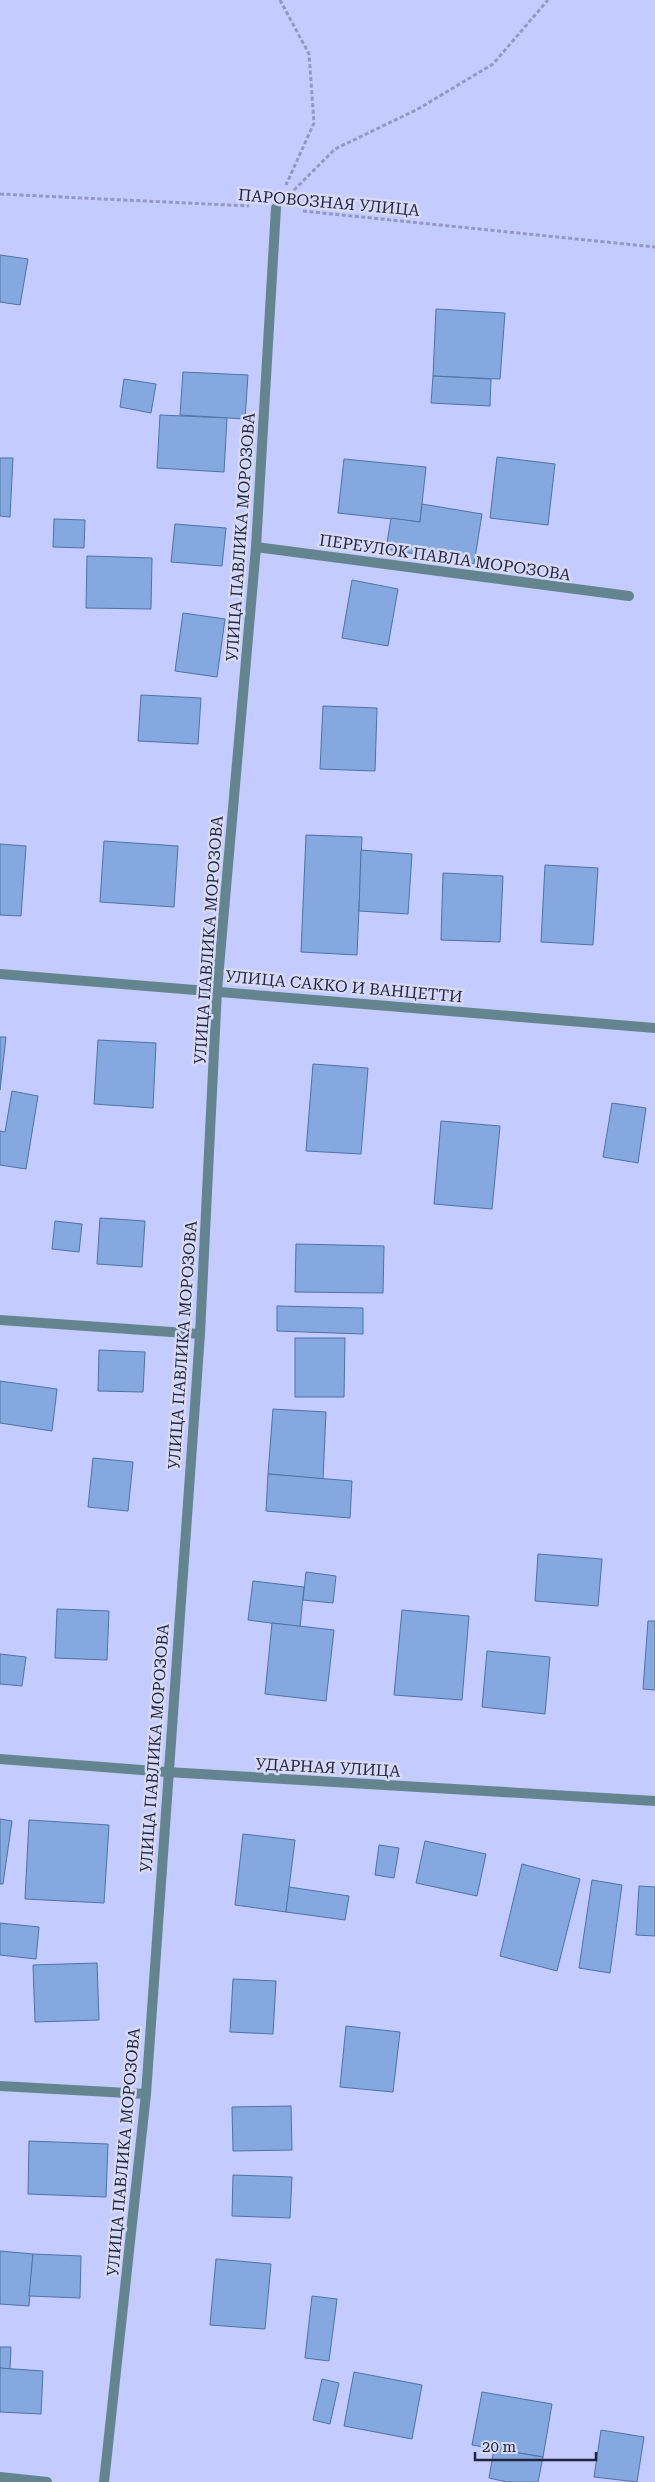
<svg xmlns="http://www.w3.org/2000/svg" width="655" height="2482" viewBox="0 0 655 2482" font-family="'Roboto Serif',serif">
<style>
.building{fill:#84a8df;stroke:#5072a5}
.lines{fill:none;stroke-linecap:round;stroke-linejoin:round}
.path{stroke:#9399c3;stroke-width:3;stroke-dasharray:4 2.5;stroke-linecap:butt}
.street{stroke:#64858f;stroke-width:10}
.labels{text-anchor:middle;stroke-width:5;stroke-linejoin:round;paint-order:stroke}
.street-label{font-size:16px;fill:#23263e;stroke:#d6daf4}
</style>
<rect width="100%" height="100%" fill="#c4cbfe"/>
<g class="building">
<polygon points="0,255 28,259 20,305 0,302"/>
<polygon points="436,309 505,313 500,379 433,376"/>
<polygon points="183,372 248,375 245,419 180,415"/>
<polygon points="433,376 491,379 490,406 431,403"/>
<polygon points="124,379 156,384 151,413 120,407"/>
<polygon points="160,415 227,418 224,472 157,468"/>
<polygon points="497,457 555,464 548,525 490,518"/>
<polygon points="0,458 13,458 10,517 0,516"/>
<polygon points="344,459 426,467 420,522 338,513"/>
<polygon points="422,504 482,514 474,564 386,549 391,518 420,522"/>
<polygon points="54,519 85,520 84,548 53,547"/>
<polygon points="175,524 226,528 222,566 171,562"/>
<polygon points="87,556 152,558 151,609 86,608"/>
<polygon points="352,580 398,589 388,646 342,638"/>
<polygon points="183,613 225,619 217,677 175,671"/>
<polygon points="141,695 201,698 198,744 138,741"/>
<polygon points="323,706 377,708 375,771 320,769"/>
<polygon points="306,835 362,837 357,955 301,952"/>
<polygon points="104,841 178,846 174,907 100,902"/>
<polygon points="0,844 26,846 21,916 0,915"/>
<polygon points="361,850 412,854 408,914 359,911"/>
<polygon points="545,865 598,868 593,945 541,942"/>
<polygon points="443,873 503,876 500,942 441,940"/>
<polygon points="0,1037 6,1037 0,1090"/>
<polygon points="98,1040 156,1043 153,1108 94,1104"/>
<polygon points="313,1064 368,1068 361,1154 306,1151"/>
<polygon points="12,1091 38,1096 26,1169 0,1165 0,1131 5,1132"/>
<polygon points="612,1103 646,1108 638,1163 603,1157"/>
<polygon points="441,1121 500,1126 492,1209 434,1204"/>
<polygon points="100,1218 145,1221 142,1267 97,1264"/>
<polygon points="55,1221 82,1224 79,1252 52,1249"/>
<polygon points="296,1244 384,1246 383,1293 295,1292"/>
<polygon points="277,1306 363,1308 363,1334 277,1331"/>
<polygon points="295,1338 345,1338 344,1397 295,1397"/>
<polygon points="99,1350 145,1352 143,1392 98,1391"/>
<polygon points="0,1381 57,1389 52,1431 0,1423"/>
<polygon points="273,1409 326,1412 323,1479 268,1474"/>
<polygon points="93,1458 133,1462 128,1511 88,1507"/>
<polygon points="268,1474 352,1481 350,1518 266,1511"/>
<polygon points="538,1554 602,1559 598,1606 535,1601"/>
<polygon points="306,1572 336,1576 333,1603 303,1600"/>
<polygon points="253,1581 304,1587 300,1627 248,1620"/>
<polygon points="57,1609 109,1611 107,1660 55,1658"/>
<polygon points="402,1610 469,1616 462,1700 394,1695"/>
<polygon points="648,1621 655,1621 655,1690 643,1689"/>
<polygon points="272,1623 334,1630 326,1701 265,1694"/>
<polygon points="487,1651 550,1657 545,1714 482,1707"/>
<polygon points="0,1654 26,1657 22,1686 0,1684"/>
<polygon points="0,1819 12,1821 3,1884 0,1884"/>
<polygon points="29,1820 109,1825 104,1903 25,1899"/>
<polygon points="243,1834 295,1840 286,1912 235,1905"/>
<polygon points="425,1841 486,1854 477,1896 416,1883"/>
<polygon points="379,1845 399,1848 394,1878 375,1875"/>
<polygon points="522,1864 580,1879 557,1971 500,1956"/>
<polygon points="592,1880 622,1885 610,1973 579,1968"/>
<polygon points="639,1886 655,1887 655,1936 636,1935"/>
<polygon points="289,1887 349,1896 345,1920 286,1912"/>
<polygon points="0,1923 39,1927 36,1959 0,1955"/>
<polygon points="97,1963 99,2020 35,2022 33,1965"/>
<polygon points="233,1979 276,1981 273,2034 230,2032"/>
<polygon points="346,2026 400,2032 393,2092 340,2087"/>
<polygon points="291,2106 292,2150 233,2151 232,2107"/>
<polygon points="29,2141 108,2144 106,2197 28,2194"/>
<polygon points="233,2175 292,2177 290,2218 232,2216"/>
<polygon points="0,2251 33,2254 29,2306 0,2304"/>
<polygon points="33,2254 81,2256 80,2298 29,2296"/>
<polygon points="216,2259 271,2264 265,2329 210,2325"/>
<polygon points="312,2296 337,2299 329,2361 305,2358"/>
<polygon points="0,2347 11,2347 10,2369 0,2368"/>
<polygon points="0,2368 43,2371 41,2414 0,2412"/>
<polygon points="354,2372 422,2385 412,2439 344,2426"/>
<polygon points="322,2379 339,2383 330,2424 313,2420"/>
<polygon points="482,2392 552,2404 543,2457 472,2445"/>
<polygon points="601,2430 644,2437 637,2482 594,2477"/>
<polygon points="494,2449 543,2457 538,2482 507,2482 489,2478"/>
</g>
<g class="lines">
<g class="path">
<polyline points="280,0 309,54 314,123 286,185"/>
<polyline points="294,190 335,149 418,109 493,64 548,0"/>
<polyline points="0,194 249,206"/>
<polyline points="303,211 655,247"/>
</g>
<g class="street">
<polyline points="256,547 629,596"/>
<polyline points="0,974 655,1028"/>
<polyline points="0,1320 200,1334"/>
<polyline points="0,1759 167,1772 655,1801"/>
<polyline points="0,2086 146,2094"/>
<polyline points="0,2477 47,2482"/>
<polyline points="104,2482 146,2094 200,1334 217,990 256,547 276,208"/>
</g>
</g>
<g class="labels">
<g class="street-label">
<text transform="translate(329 202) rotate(5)" y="6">ПАРОВОЗНАЯ УЛИЦА</text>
<text transform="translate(240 537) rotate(-86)" y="6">УЛИЦА ПАВЛИКА МОРОЗОВА</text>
<text transform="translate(445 557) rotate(8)" y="6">ПЕРЕУЛОК ПАВЛА МОРОЗОВА</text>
<text transform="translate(208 940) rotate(-86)" y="6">УЛИЦА ПАВЛИКА МОРОЗОВА</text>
<text transform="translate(344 986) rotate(5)" y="6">УЛИЦА САККО И ВАНЦЕТТИ</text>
<text transform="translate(182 1345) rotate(-86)" y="6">УЛИЦА ПАВЛИКА МОРОЗОВА</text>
<text transform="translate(154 1748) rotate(-86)" y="6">УЛИЦА ПАВЛИКА МОРОЗОВА</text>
<text transform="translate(328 1767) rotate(3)" y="6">УДАРНАЯ УЛИЦА</text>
<text transform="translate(123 2152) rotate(-85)" y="6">УЛИЦА ПАВЛИКА МОРОЗОВА</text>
</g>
</g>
<path d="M475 2452v8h121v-8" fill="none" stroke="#23263e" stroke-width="2.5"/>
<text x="482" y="2452" font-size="15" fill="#23263e" stroke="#d6daf4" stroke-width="4" paint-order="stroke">20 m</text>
</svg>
